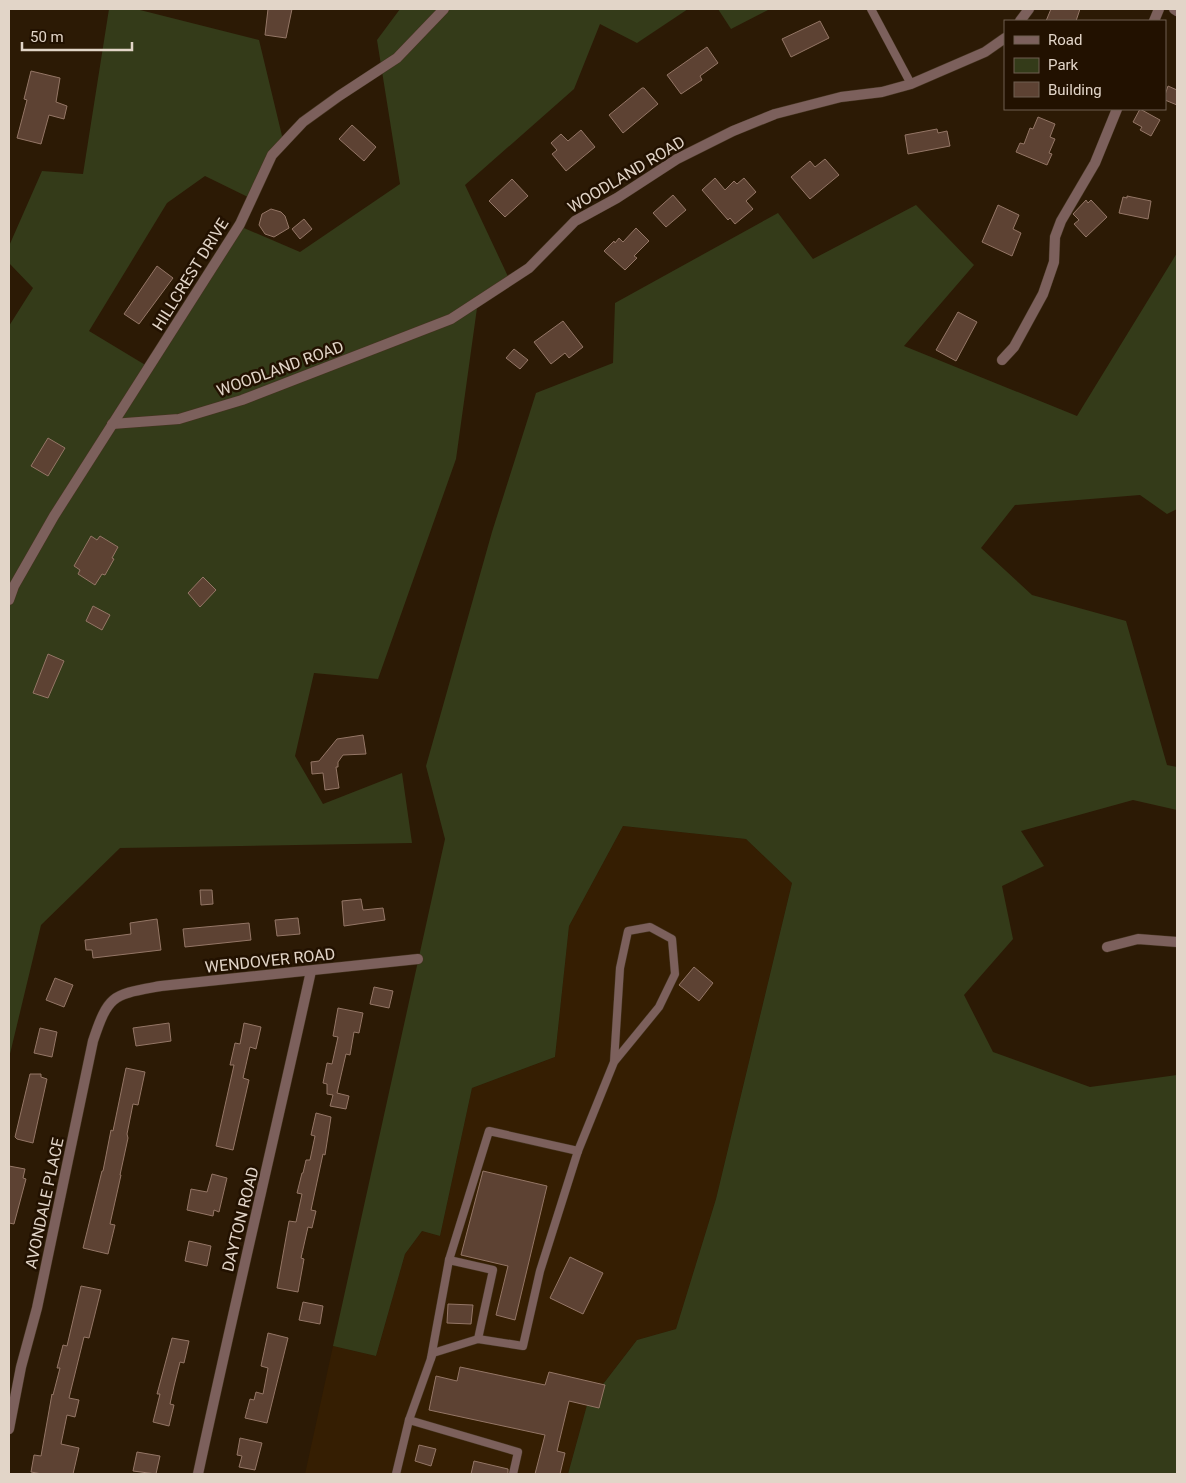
<svg xmlns="http://www.w3.org/2000/svg" width="1186" height="1483" viewBox="0 0 1186 1483" font-family="Roboto,sans-serif">
<style>
.built{fill:#351e02}
.green{fill:#343b19}
.building{fill:#5d4233;stroke:#947666}
.lines{fill:none;stroke-linecap:round;stroke-linejoin:round}
.service-casing{stroke:#453420;stroke-width:9}
.minor-casing{stroke:#453420;stroke-width:11}
.service{stroke:#7c605c;stroke-width:8}
.minor{stroke:#7c605c;stroke-width:10}
.labels{text-anchor:middle;stroke-width:5;stroke-linejoin:round;paint-order:stroke}
.street-label{font-size:16px;fill:#e2d5c8;stroke:#210}
</style>
<rect width="100%" height="100%" fill="#2c1a05"/>
<polygon class="built" points="623,826 746,839 792,883 716,1199 676,1329 637,1340 587,1405 568,1474 305,1474 333,1346 376,1356 405,1254 422,1231 440,1236 472,1088 555,1057 569,926"/>
<g class="green">
<polygon points="109,9 136,9 259,40 283,140 252,199 205,176 167,203 89,331 147,366 237,225 300,252 400,184 377,40 400,9 688,9 637,43 600,24 574,89 465,185 512,285 477,308 456,459 378,679 314,673 295,756 323,804 402,773 412,843 120,848 41,925 9,1058 9,326 33,288 9,263 9,246 42,171 83,174"/>
<polygon points="718,9 770,9 731,29"/>
<polygon points="916,205 974,265 904,346 1077,416 1177,253 1177,509 1167,514 1140,495 1015,505 981,548 1032,595 1126,621 1167,765 1177,767 1177,810 1133,800 1021,831 1044,866 1002,886 1013,939 964,995 993,1052 1090,1087 1177,1075 1177,1474 568,1474 587,1405 637,1340 676,1329 716,1199 792,883 746,839 623,826 569,926 555,1057 472,1088 440,1236 422,1231 405,1254 376,1356 333,1346 445,839 426,766 492,532 536,393 613,363 615,303 778,213 813,259"/>
</g>
<g class="building">
<polygon points="268,9 292,9 286,38 265,35"/>
<polygon points="1051,9 1080,9 1076,21 1046,21"/>
<polygon points="820,21 829,38 791,57 782,39"/>
<polygon points="707,47 718,63 700,76 702,80 681,94 667,75"/>
<polygon points="31,71 60,78 56,102 67,106 64,119 49,115 41,144 17,138 27,100 24,99"/>
<polygon points="1168,86 1177,90 1177,105 1165,100 1165,95"/>
<polygon points="642,88 644,88 658,104 623,133 609,115"/>
<polygon points="1140,109 1160,120 1151,136 1140,130 1142,127 1133,122"/>
<polygon points="1038,117 1055,124 1050,137 1055,139 1049,153 1052,154 1047,165 1016,152 1020,143 1024,144 1030,128 1033,129"/>
<polygon points="352,125 376,147 364,161 339,139"/>
<polygon points="937,129 938,133 947,131 950,146 908,154 905,135"/>
<polygon points="581,130 595,147 566,171 552,154 557,150 551,143 561,134 568,141"/>
<polygon points="825,159 839,175 810,199 791,177 810,161 815,167"/>
<polygon points="715,178 725,190 734,181 737,184 744,178 756,192 746,201 753,209 735,224 730,218 728,220 702,190"/>
<polygon points="512,179 528,196 505,217 489,201"/>
<polygon points="673,195 686,210 666,227 653,213"/>
<polygon points="1127,196 1151,201 1148,219 1119,213 1123,197 1127,198"/>
<polygon points="1086,200 1088,203 1091,200 1107,217 1086,237 1074,224 1079,220 1073,214"/>
<polygon points="998,205 1019,215 1013,229 1021,233 1012,256 982,242"/>
<polygon points="271,209 281,212 285,216 289,228 274,237 265,234 259,225 262,214"/>
<polygon points="304,219 312,229 300,239 292,229"/>
<polygon points="636,228 649,241 634,256 637,258 625,270 604,251 614,241 615,243 619,238 623,242"/>
<polygon points="157,266 173,278 139,324 124,314"/>
<polygon points="958,312 977,322 956,361 936,350"/>
<polygon points="563,321 583,347 569,358 565,353 551,364 534,342"/>
<polygon points="514,349 528,360 520,369 506,358"/>
<polygon points="48,438 65,448 48,476 31,466"/>
<polygon points="91,536 97,540 100,536 118,547 112,558 114,559 105,575 102,574 95,585 78,574 80,570 74,566"/>
<polygon points="203,577 216,590 200,607 188,593"/>
<polygon points="93,606 110,615 102,630 86,621"/>
<polygon points="48,654 64,661 48,698 33,693"/>
<polygon points="363,735 366,754 343,755 338,762 338,767 336,767 339,788 325,790 323,773 312,774 311,762 319,761 337,739"/>
<polygon points="200,890 212,890 213,904 201,905"/>
<polygon points="361,899 363,910 383,908 385,920 344,926 342,901"/>
<polygon points="298,918 300,934 277,936 275,920"/>
<polygon points="157,919 161,950 93,958 92,950 86,950 85,940 131,934 130,923"/>
<polygon points="249,923 251,940 185,947 183,929"/>
<polygon points="694,967 713,983 699,1001 679,985"/>
<polygon points="55,978 73,985 64,1007 46,1000"/>
<polygon points="374,987 393,991 389,1008 370,1004"/>
<polygon points="338,1008 363,1013 359,1033 354,1032 350,1055 346,1054 337,1093 349,1096 346,1109 330,1106 333,1095 327,1094 327,1084 323,1083 327,1063 332,1064 338,1037 333,1036"/>
<polygon points="169,1023 171,1041 136,1046 133,1028"/>
<polygon points="244,1023 261,1027 256,1049 250,1047 243,1078 249,1080 233,1150 216,1146 234,1065 230,1065 235,1043 240,1044"/>
<polygon points="40,1028 57,1032 52,1057 34,1053"/>
<polygon points="126,1068 145,1072 138,1105 133,1104 127,1134 128,1138 120,1175 121,1175 110,1224 115,1225 108,1254 83,1248 102,1171 103,1171 111,1130 113,1131"/>
<polygon points="30,1074 41,1074 41,1077 47,1079 33,1143 17,1139 15,1137"/>
<polygon points="316,1113 331,1117 325,1155 323,1154 311,1210 316,1211 312,1228 308,1227 301,1258 304,1259 298,1292 277,1288 289,1221 296,1222 302,1194 297,1193 302,1173 303,1173 306,1160 310,1160 315,1136 311,1135"/>
<polygon points="9,1166 25,1169 23,1178 26,1179 14,1224 9,1223"/>
<polygon points="483,1171 547,1186 515,1320 496,1315 508,1266 461,1255"/>
<polygon points="212,1174 227,1178 219,1212 214,1210 213,1216 187,1210 191,1189 207,1192"/>
<polygon points="189,1241 211,1246 207,1266 185,1261"/>
<polygon points="570,1257 603,1273 583,1314 550,1298"/>
<polygon points="81,1286 101,1290 89,1338 84,1337 69,1398 79,1400 75,1417 67,1415 61,1444 79,1448 73,1474 42,1474 31,1472 34,1455 41,1456 52,1394 53,1395 60,1368 57,1368 63,1345 67,1346"/>
<polygon points="303,1302 323,1306 320,1324 299,1320"/>
<polygon points="448,1304 473,1305 471,1324 447,1323"/>
<polygon points="268,1333 288,1338 267,1423 245,1418 250,1399 254,1400 256,1392 263,1394 268,1368 261,1366"/>
<polygon points="172,1338 189,1341 184,1363 180,1362 174,1386 170,1404 174,1405 169,1426 153,1422 160,1394 157,1394"/>
<polygon points="460,1367 545,1385 549,1372 605,1385 599,1408 569,1401 557,1451 565,1453 560,1474 535,1474 545,1435 429,1410 436,1376 457,1381"/>
<polygon points="240,1438 262,1443 255,1470 239,1467 242,1456 237,1455"/>
<polygon points="419,1445 436,1449 431,1466 415,1461"/>
<polygon points="137,1452 160,1456 156,1474 133,1471"/>
<polygon points="474,1461 508,1469 508,1474 471,1474"/>
</g>
<g class="lines">
<g class="service-casing">
<g id="service">
<polyline points="871,9 911,84"/>
<polyline points="449,1260 489,1131 578,1151"/>
<polyline points="431,1358 449,1260 493,1270 478,1339"/>
<polyline points="409,1420 433,1353 478,1339 523,1346 540,1271 578,1151 614,1062 659,1007 675,974 672,939 650,927 628,931 620,968 614,1062"/>
<polyline points="396,1474 409,1420 518,1452 513,1474"/>
</g>
</g>
<g class="minor-casing">
<g id="minor">
<polyline points="1174,9 1177,11"/>
<polyline points="1020,21 1029,9"/>
<polyline points="1154,21 1159,9"/>
<polyline points="1002,360 1014,347 1043,294 1054,262 1055,237 1061,221 1095,163 1117,109"/>
<polyline points="112,424 179,419 242,400 451,319 529,268 575,221 617,198 677,159 733,131 775,114 841,97 882,92 911,84 985,52 1005,38"/>
<polyline points="9,600 14,586 54,516 240,224 272,155 303,122 339,96 397,58 444,9"/>
<polyline points="1107,947 1138,939 1177,942"/>
<path d="M9 1429 21 1367 37 1308 93 1041C109 993 113 995 161 986L418 959"/>
<path d="M198 1474C234 1306 274 1139 311 971"/>
</g>
</g>
<use href="#service" class="service"/>
<use href="#minor" class="minor"/>
</g>
<g class="labels">
<g class="street-label">
<text transform="translate(626 174) rotate(-31)" y="6">WOODLAND ROAD</text>
<text transform="translate(190 274) rotate(-58)" y="6">HILLCREST DRIVE</text>
<text transform="translate(280 368) rotate(-20)" y="6">WOODLAND ROAD</text>
<text transform="translate(270 960) rotate(-6)" y="6">WENDOVER ROAD</text>
<text transform="translate(44 1203) rotate(-78)" y="6">AVONDALE PLACE</text>
<text transform="translate(240 1219) rotate(-76)" y="6">DAYTON ROAD</text>
</g>
</g>
<rect width="1186" height="1483" fill="none" stroke="#e2d5c8" stroke-width="20"/>
<rect x="1004" y="20" width="162" height="90" fill="#221100" stroke="#6f5f50"/>
<rect x="1014" y="36" width="25" height="8" fill="#7c605c" stroke="#6f5f50"/>
<text x="1048" y="45" font-size="15" fill="#e2d5c8">Road</text>
<rect x="1014" y="58" width="25" height="15" fill="#343b19" stroke="#6f5f50"/>
<text x="1048" y="70" font-size="15" fill="#e2d5c8">Park</text>
<rect x="1014" y="82" width="25" height="15" fill="#5d4233" stroke="#6f5f50"/>
<text x="1048" y="95" font-size="15" fill="#e2d5c8">Building</text>
<path d="M22 42v8h110v-8" fill="none" stroke="#e2d5c8" stroke-width="2.5"/>
<text x="30" y="42" font-size="15" fill="#e2d5c8" stroke="#221100" stroke-width="4" paint-order="stroke">50 m</text>
</svg>
